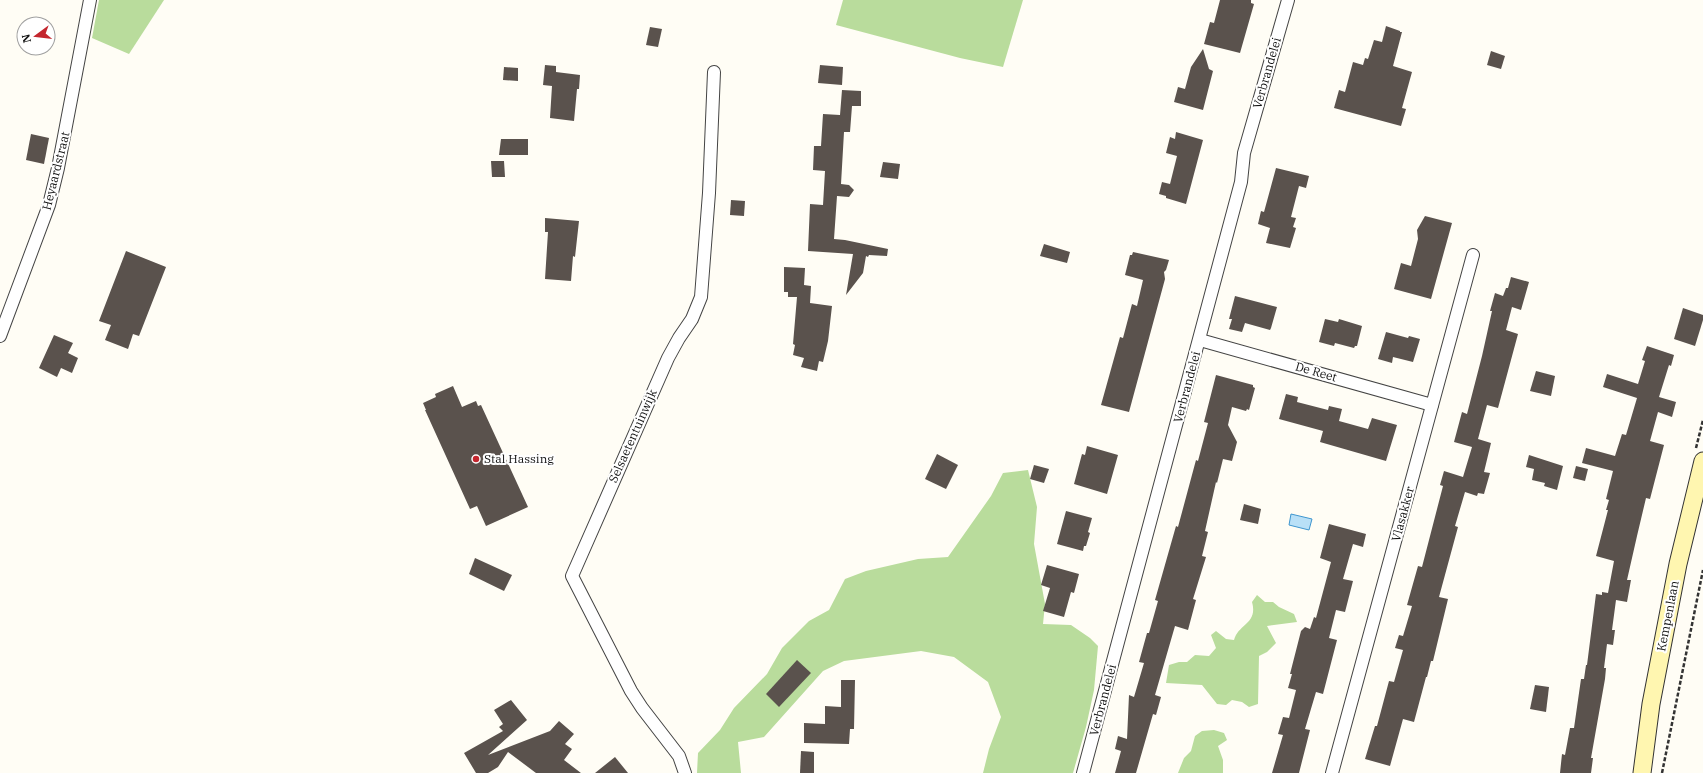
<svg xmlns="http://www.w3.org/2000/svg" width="1703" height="773" viewBox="0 0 1703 773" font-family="'IBM Plex Serif',serif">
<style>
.forest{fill:#b9dc9c}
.water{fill:#b9e0f7;stroke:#3f96cf}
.building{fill:#5a524d}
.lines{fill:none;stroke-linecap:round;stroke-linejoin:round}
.street-casing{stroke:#444;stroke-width:14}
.secondary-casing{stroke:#333;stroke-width:19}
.path{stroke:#333;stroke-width:2.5;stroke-dasharray:4 2;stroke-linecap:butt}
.street{stroke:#fff;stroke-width:12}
.secondary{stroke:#fff6b0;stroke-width:17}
.poi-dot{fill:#c4262e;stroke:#fff;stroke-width:1.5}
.labels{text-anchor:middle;stroke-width:4;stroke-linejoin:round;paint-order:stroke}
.street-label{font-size:12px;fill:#111;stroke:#fff}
.poi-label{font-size:12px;fill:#111;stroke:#fff;text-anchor:start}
</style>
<rect width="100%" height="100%" fill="#fffdf5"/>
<g class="forest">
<polygon points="99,0 164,0 129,54 92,38"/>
<polygon points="843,0 1023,0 1003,67 960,58 836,25"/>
<polygon points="1028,470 1037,507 1034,544 1045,604 1043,624 1071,625 1090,638 1098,646 1094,690 1086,727 1073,773 983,773 989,749 1001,717 988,682 954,657 921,651 844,661 823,671 764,737 738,742 741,773 697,773 698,753 720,730 734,708 767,674 782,648 809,621 829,610 845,579 866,571 918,559 948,557 991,496 1003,473"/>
<path d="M1257 595 1265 602H1273L1279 607 1294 614 1297 622 1267 626 1276 643 1267 652 1259 656 1258 704 1249 707 1242 702 1232 700 1226 705 1217 704 1202 685 1166 683 1169 665 1179 662H1187L1195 655 1209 656 1216 648 1211 635 1216 631 1226 639 1234 640C1239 623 1258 624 1252 602Z"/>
<polygon points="1214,730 1224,733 1227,740 1218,746 1223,760 1223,773 1178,773 1184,758 1191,751 1195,736 1202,731"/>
</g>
<polygon class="water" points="1291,514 1312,519 1309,530 1289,525"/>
<g class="building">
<polygon points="1220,0 1251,0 1251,3 1254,4 1240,53 1204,44 1210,22 1214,23"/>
<polygon points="1386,26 1400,31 1400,32 1402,32 1393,66 1412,72 1402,108 1406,109 1401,126 1334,108 1339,90 1345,92 1353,62 1363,65 1365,58 1368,59 1374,40 1382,42"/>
<polygon points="650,27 662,29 658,47 646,45"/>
<polygon points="1203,49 1209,69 1213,71 1203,110 1174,102 1178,87 1185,89 1191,67"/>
<polygon points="1491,51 1505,56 1501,69 1487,65"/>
<polygon points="545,65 556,66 556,72 580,75 579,89 577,89 574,121 550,118 552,86 543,85"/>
<polygon points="820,65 843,67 842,85 818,83"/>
<polygon points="504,67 518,68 518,81 503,80"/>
<polygon points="842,90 861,91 861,106 852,106 850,132 844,132 841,184 849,185 854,190 849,197 837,196 834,239 845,240 888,249 887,256 869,255 868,257 866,256 863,273 846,295 853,254 808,251 810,204 823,205 825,171 813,170 814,146 821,146 823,114 840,115"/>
<polygon points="1176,132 1203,140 1186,204 1166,198 1166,196 1159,194 1162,182 1170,184 1177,156 1166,153 1170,137 1175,139"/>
<polygon points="31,134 49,138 44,164 26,160"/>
<polygon points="501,139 528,139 528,155 499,155"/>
<polygon points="491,161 504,161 505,177 492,177"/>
<polygon points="883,162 900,164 898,179 880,177"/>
<polygon points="1276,168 1309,176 1306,188 1299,186 1291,217 1296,218 1293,227 1296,228 1290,248 1266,243 1270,228 1258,224 1261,211 1264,212"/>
<polygon points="731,200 745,201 744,216 730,215"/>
<polygon points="1425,216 1452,223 1431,299 1394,289 1401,263 1411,266 1418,239 1417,230"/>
<polygon points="545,218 579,221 575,257 573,256 571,281 545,279 548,232 545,232"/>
<polygon points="1044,244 1070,252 1067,263 1040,256"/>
<polygon points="126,251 166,267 139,336 133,334 128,349 105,340 111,325 99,321"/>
<polygon points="1133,252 1169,260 1166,270 1164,272 1165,279 1129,412 1101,405 1120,337 1123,338 1132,304 1137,306 1143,280 1125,275 1130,255 1132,255"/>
<polygon points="784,267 805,268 804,285 811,286 810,303 832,306 828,341 823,362 819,361 817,371 801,367 804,358 793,355 795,345 793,344 797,297 788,297 788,292 784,292"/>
<polygon points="1511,277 1529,282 1521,310 1512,307 1506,330 1518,334 1498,408 1487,405 1478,439 1491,443 1484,472 1490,473 1484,494 1478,493 1477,496 1465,492 1455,526 1458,527 1439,597 1448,599 1433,661 1431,661 1427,677 1426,677 1414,722 1403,719 1390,766 1365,759 1375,726 1377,726 1389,681 1394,682 1403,650 1395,648 1399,635 1403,636 1412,606 1407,605 1418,566 1422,567 1443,486 1440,485 1444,471 1463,477 1472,447 1454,442 1462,412 1467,414 1482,356 1492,311 1490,311 1495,293 1503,296 1506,288 1508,288"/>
<polygon points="1235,296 1277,307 1271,328 1270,330 1245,323 1242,332 1229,329 1232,319 1229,319"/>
<polygon points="1683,308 1703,315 1703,320 1695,346 1674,339"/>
<polygon points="1325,319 1338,322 1339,319 1362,326 1357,346 1355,346 1354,348 1335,343 1334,346 1319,342"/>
<polygon points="1386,332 1408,338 1409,336 1420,339 1413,362 1393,357 1392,363 1378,359"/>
<polygon points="54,335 73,343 68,353 78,358 72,373 61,368 57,377 39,368"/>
<polygon points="1647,346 1674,355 1671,366 1669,365 1659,397 1676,402 1672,417 1658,412 1650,441 1664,445 1650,499 1646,498 1637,536 1627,580 1631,580 1627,602 1616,600 1612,630 1615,630 1613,645 1607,644 1604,668 1606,668 1605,679 1591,758 1593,758 1591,773 1560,773 1562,754 1565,755 1570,728 1574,728 1581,679 1584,679 1586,665 1587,665 1596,594 1602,595 1602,592 1608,593 1614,561 1596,556 1608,510 1606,510 1609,500 1606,499 1613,471 1582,463 1586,448 1615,456 1622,434 1626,435 1637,398 1603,387 1607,374 1638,384 1645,361 1642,360"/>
<polygon points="1536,371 1555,376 1551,396 1530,391"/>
<polygon points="1216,375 1253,385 1253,387 1255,388 1249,410 1247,409 1246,411 1232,407 1228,425 1237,442 1232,461 1223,459 1217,483 1216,482 1205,531 1208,532 1202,556 1206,557 1193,599 1196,600 1188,630 1175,626 1155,695 1161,697 1156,715 1153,714 1136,773 1115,773 1121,751 1115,749 1118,736 1127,739 1129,695 1134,697 1144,663 1139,662 1147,633 1149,633 1158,601 1155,600 1176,526 1178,527 1196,460 1198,461 1208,423 1204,422"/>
<polygon points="453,386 462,407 476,401 478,406 481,405 528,507 486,526 477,506 470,509 425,410 426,410 423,403 436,397 435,394"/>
<polygon points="1286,394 1298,397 1297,402 1328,410 1329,406 1342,409 1339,421 1368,429 1372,418 1397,425 1386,461 1320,442 1323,431 1279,419"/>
<polygon points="1087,446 1118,455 1107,494 1074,484 1082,454 1085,455"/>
<polygon points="937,454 958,465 946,489 925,479"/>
<polygon points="1529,455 1563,466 1557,490 1544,486 1545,483 1532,480 1534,469 1526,467"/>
<polygon points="1034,465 1049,469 1044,483 1030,479"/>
<polygon points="1576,466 1588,469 1585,481 1573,478"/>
<polygon points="1244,504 1261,509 1258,524 1240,520"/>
<polygon points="1066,511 1092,518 1088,532 1090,533 1086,546 1084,546 1083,551 1057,544"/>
<polygon points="1329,524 1366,534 1363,547 1353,544 1343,579 1353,581 1345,612 1336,610 1329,638 1337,640 1323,694 1316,692 1305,729 1310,730 1299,773 1272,773 1283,735 1278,734 1283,717 1289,718 1296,690 1288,688 1292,674 1290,674 1301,631 1305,627 1310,629 1314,617 1316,618 1331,562 1320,558"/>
<polygon points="475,558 512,575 504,591 469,574"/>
<polygon points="1047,565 1079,574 1074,593 1071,592 1064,617 1043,611 1050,588 1041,585"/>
<polygon points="797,660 811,673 779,707 766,694"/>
<polygon points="841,680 855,680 854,729 850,729 849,744 804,743 804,723 825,724 825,706 841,707"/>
<polygon points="1535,685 1549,687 1546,712 1530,709"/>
<polygon points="511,700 527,720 488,755 550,731 559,721 574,734 565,744 572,749 564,760 581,773 536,773 508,752 498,767 488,773 476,773 464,753 503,731 499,727 503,724 494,710"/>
<polygon points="801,751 814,752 814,773 800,773"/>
<polygon points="615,757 628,773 595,773"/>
</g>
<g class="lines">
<g class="street-casing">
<g id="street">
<polyline points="0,336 49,205 58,168 90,0"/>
<polyline points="1200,340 1432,405"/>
<polyline points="685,773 679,756 642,708 631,691 572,576 668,358 679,338 692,319 701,297 709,193 714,72"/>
<polyline points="1083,773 1241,182 1244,153 1288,0"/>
<polyline points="1332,773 1473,255"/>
</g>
</g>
<g class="secondary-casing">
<polyline id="secondary" points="1642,773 1651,704 1678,564 1703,461"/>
</g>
<g class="path">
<polyline points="1696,448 1703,420"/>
<polyline points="1662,773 1703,570"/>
</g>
<use href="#street" class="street"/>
<use href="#secondary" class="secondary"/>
</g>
<circle class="poi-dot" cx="476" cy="459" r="4"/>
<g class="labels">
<g class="street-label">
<text transform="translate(1267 73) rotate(-74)" y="4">Verbrandelei</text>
<text transform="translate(56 171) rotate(-76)" y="4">Heyaardstraat</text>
<text transform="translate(1316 372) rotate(16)" y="4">De Reet</text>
<text transform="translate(1187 387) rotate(-75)" y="4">Verbrandelei</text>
<text transform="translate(633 436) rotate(-66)" y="4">Selsaetentuinwijk</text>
<text transform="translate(1403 514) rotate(-75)" y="4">Vlasakker</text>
<text transform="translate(1668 616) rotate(-79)" y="4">Kempenlaan</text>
<text transform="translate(1103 700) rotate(-75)" y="4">Verbrandelei</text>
</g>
<g class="poi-label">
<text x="484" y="463">Stal Hassing</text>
</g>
</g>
<g transform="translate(36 36) rotate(255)"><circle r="19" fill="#ffffff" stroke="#a0a0a0"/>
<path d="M0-3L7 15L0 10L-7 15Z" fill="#c4262e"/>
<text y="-6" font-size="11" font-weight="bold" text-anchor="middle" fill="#111111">N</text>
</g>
</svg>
